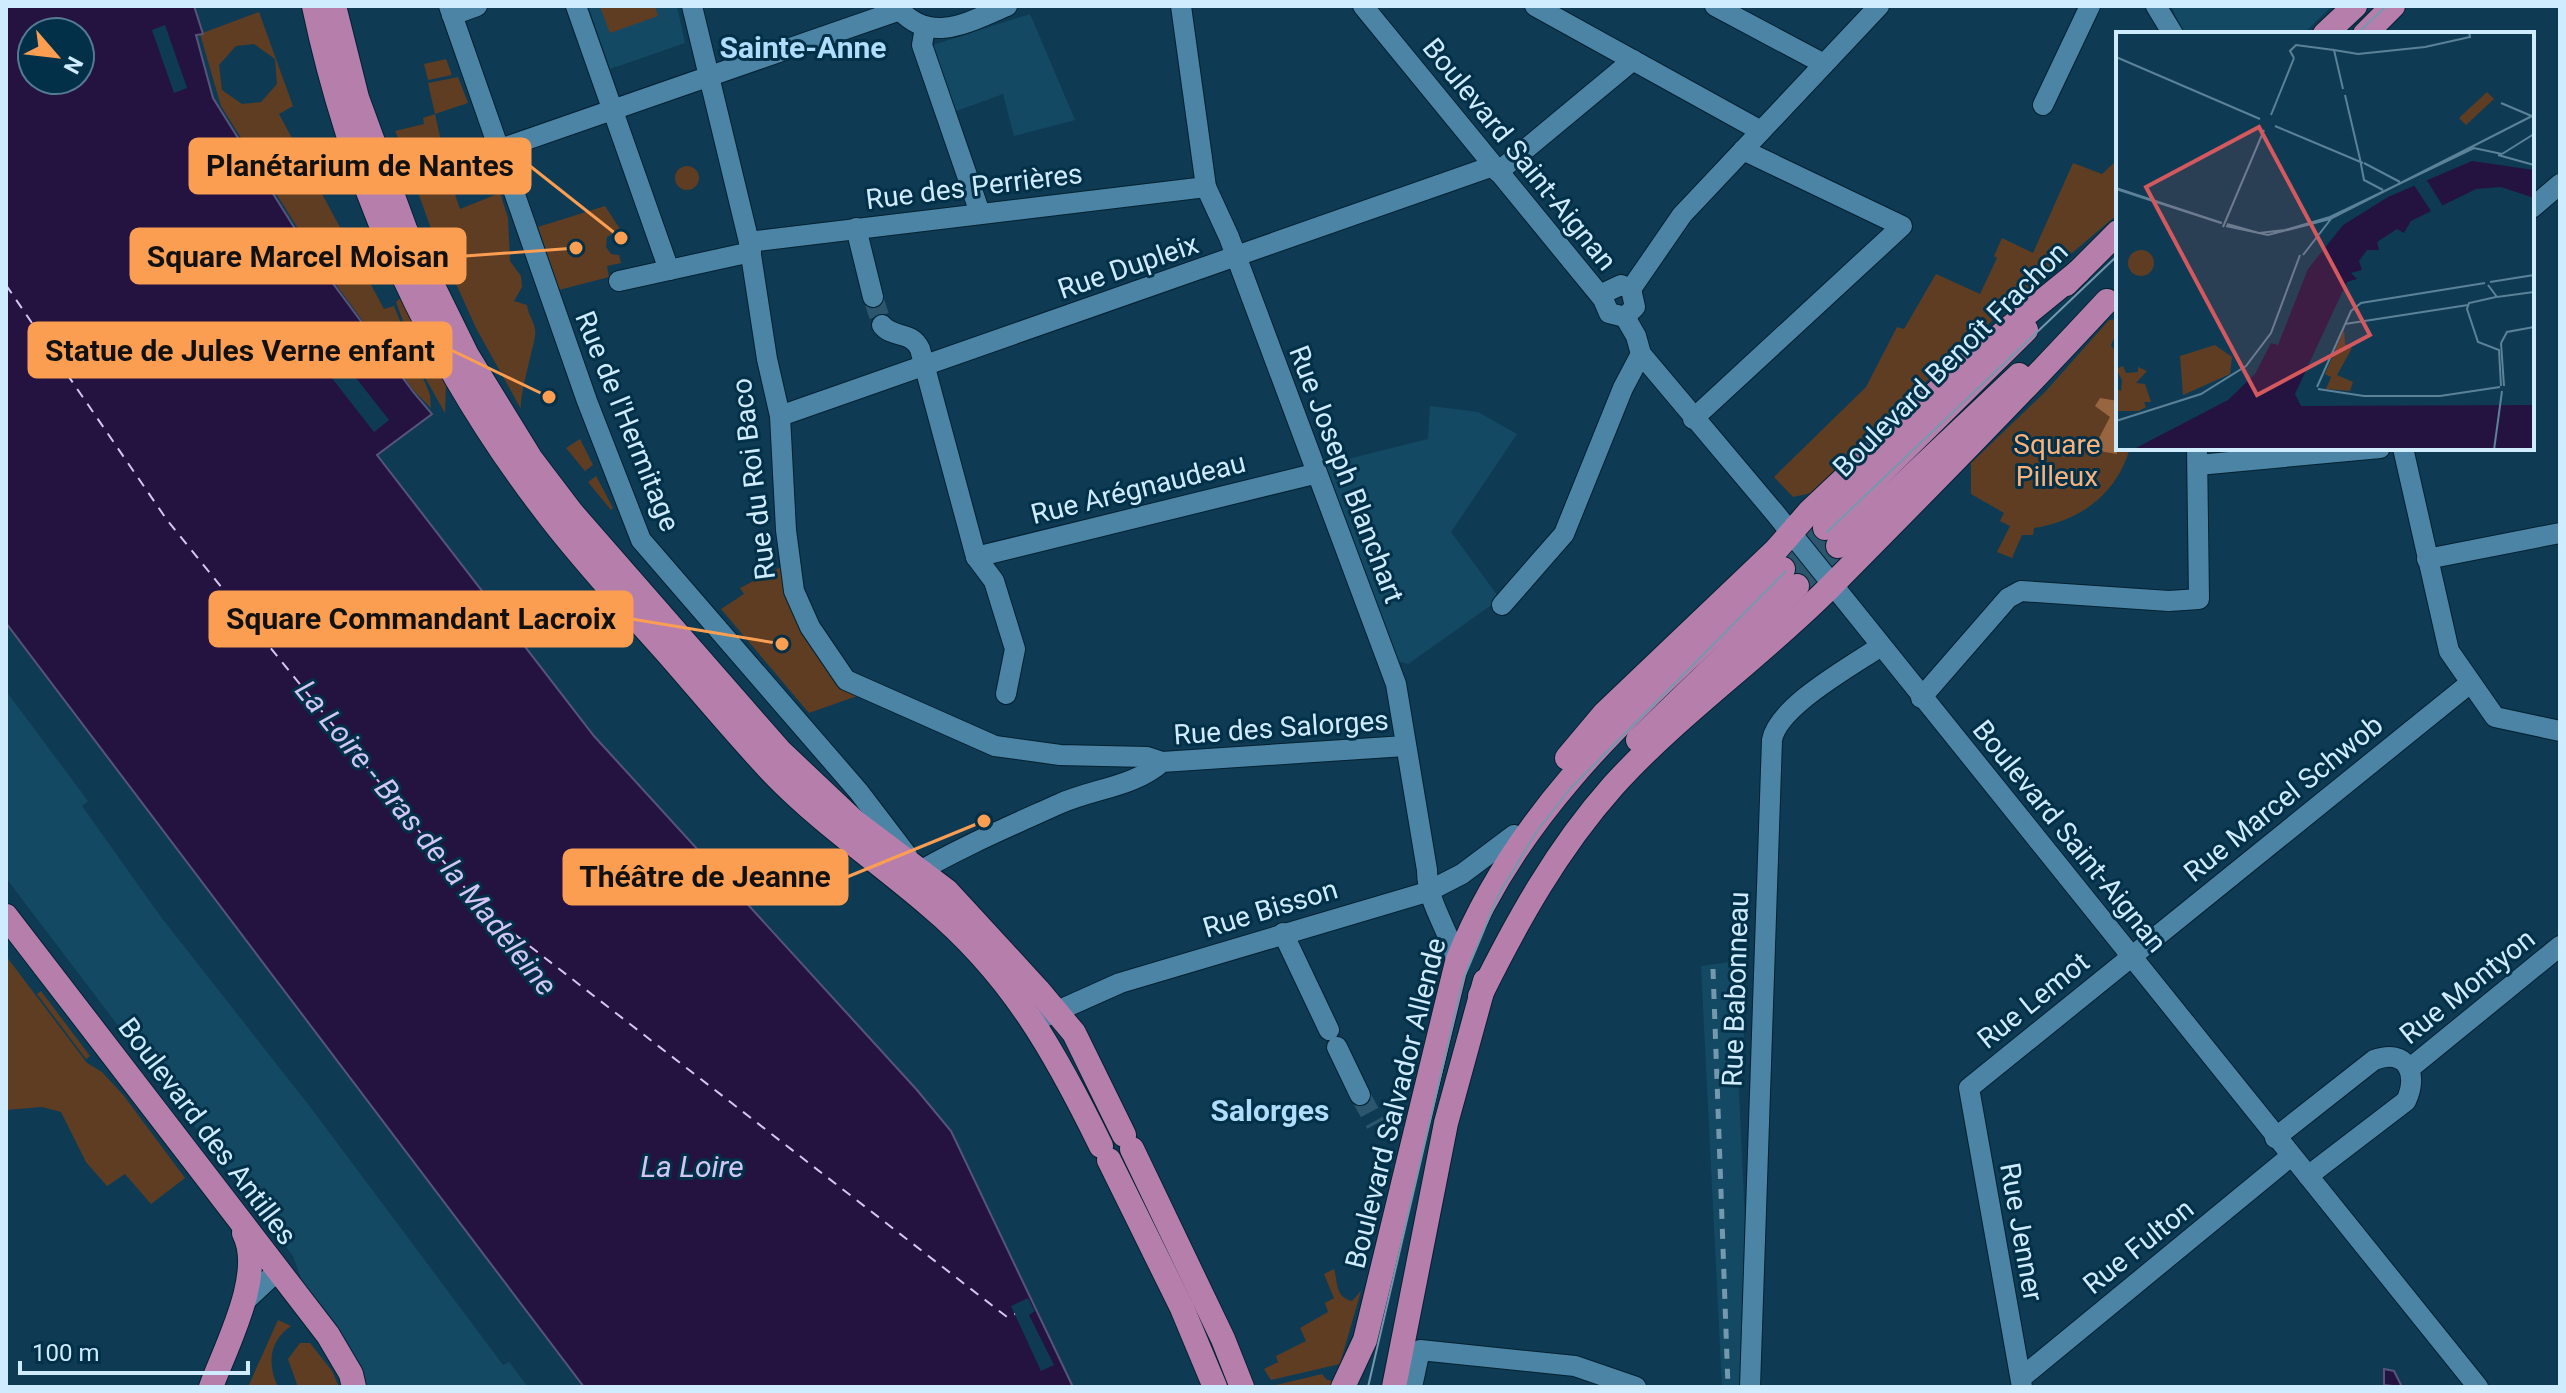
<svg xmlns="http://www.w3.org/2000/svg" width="2566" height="1393" viewBox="0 0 2566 1393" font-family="Roboto,sans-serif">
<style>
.built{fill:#144964}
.green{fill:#5f3d22;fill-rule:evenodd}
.forest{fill:#976641}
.water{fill:#241340;stroke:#575479;stroke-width:2;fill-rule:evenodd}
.pier{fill:#0e3b53}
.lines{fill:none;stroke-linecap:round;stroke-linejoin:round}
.ferry{stroke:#d3c6f6;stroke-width:2;stroke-dasharray:10 8;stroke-linecap:butt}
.minor-tunnel{stroke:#2b566d;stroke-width:20;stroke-dasharray:20 10;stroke-linecap:butt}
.major-tunnel{stroke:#2b566d;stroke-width:24;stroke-dasharray:24 12;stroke-linecap:butt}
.minor-casing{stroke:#032131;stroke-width:22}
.major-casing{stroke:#032131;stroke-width:26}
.minor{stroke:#4c84a6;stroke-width:20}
.major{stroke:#b67fab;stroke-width:24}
.tram{stroke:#7498ad;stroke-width:2}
.rail{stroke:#7498ad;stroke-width:5;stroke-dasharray:10 10;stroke-linecap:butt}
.labels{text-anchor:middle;stroke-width:6;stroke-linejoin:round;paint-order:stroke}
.street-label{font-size:28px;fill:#cfecff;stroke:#013048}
.park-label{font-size:28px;fill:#fbb17a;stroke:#013048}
.neighbourhood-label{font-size:30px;font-weight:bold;fill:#afddfb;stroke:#013048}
.water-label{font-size:30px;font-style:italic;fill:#d3c6f6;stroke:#013048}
.inset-river{fill:none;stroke:#241340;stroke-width:4}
.inset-road{fill:none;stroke:#5b8298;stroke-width:2}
.view{fill:#d4595e;fill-opacity:0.15;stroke:#d4595e;stroke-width:4}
.inset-edge{fill:none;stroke:#cfecff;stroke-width:4}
.leader{fill:none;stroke:#fc9e52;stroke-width:3}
.callout-dot{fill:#fc9e52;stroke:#013048;stroke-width:3}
.callout{fill:#fc9e52;stroke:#fc9e52;stroke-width:3}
.callout-label{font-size:30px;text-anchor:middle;font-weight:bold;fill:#111}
</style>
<rect width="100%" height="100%" fill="#0e3b53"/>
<g class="built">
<polygon points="588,6 677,6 685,43 610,69"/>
<polygon points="2171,6 2332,6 2303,34 2184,34"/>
<polygon points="1030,14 1075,120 1014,136 1003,94 951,113 930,46"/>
<polygon points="1430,406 1478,412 1517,434 1451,532 1500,599 1408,664 1397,661 1324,465 1428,439"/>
<polygon points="6,691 88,801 82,806 161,917 311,1108 503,1365 509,1362 528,1387 366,1387 359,1362 304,1287 293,1256 6,878"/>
<polygon points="1730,962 1733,998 1742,996 1744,1037 1740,1037 1741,1048 1737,1049 1745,1221 1740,1387 1722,1387 1701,966"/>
</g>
<g class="green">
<polygon points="655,6 658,16 610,33 600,7"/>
<path d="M259 12 293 106 279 114 384 309 394 306 430 395 431 408 414 391 316 257 221 106 200 34ZM254 44 275 59 277 84 261 102 242 104 222 90 219 65 236 46Z"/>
<polygon points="446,59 452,75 428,80 424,64"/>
<polygon points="458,77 468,103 435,114 442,146 409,161 395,131 424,124 423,118 435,114 428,83"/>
<polygon points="2118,159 2118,214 1967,342 1811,493 1793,497 1774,477 1866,387 1897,327 1904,329 1936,274 1980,294 1997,258 1994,256 2002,238 2033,253 2073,163 2102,174"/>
<circle cx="687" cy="178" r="12"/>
<path d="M450 180 460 209 500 193 508 218 510 261 521 276 522 287 514 301 527 305C528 316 537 324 535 336 533 349 519 398 521 409L476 328 430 226 418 192Z"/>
<polygon points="605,206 620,229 607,237 606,247 611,254 619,255 621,263 607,266 609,277 559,290 538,227"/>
<polygon points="399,299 403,300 446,383 445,413 422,372 396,302"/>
<path d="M2118 319V330L2111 345 2118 356V448H2130C2117 494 2080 521 2034 528L2033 535H2022L2012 558 1997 552 2010 526 2000 521 2004 513 1971 494V463L2045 392 2109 320Z"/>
<polygon points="580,439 593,465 585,471 566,448"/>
<polygon points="596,476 613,508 611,510 588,482"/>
<polygon points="781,567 784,594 839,681 860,695 809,713 721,609 744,594 740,588"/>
<polygon points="6,956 87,1063 102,1072 124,1096 185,1178 151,1204 125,1174 107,1186 86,1162 61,1112 42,1107 6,1110"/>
<polygon points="41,991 90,1056 86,1059 37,994"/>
<path d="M1334 1269C1338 1283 1335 1297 1352 1301L1361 1291 1340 1364 1271 1380 1264 1369 1278 1362 1276 1356 1306 1341 1300 1328 1328 1312 1325 1303 1334 1298 1324 1274Z"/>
<path d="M278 1320 291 1326C269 1341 267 1364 278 1387H248Z"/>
<polygon points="300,1343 310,1343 332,1371 339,1387 298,1387 288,1359"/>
<polygon points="1322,1374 1327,1380 1336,1381 1332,1387 1268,1387"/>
</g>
<polygon class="forest" points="2100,398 2118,401 2117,454 2087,449 2088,442 2098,440 2110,417 2095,406"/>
<g class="water">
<path d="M6 6H194L203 34 196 35 213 98 309 251 414 393 432 414 377 455 594 736 917 1090 951 1131 1073 1387H584L6 623ZM32 32H80V80H32Z"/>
<polygon points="2384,1369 2394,1371 2402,1387 2384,1385"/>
</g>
<g class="pier">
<polygon points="165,25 187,88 174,93 152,30"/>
<polygon points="335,361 345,364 389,420 374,432 328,373"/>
<polygon points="1028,1298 1035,1311 1029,1315 1054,1365 1041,1371 1011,1306"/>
</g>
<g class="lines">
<polyline class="ferry" points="6,285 167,520 482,909 1007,1317 1015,1314"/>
<g class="minor-tunnel">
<polyline points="873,297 882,325"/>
<polyline points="1360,1095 1376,1124"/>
</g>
<g class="major-tunnel">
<polyline points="1783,569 1825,528"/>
<polyline points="1797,586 1838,546"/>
</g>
<g class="minor-casing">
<g id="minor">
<polyline points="449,6 587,401 641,540 859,792 907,855"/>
<polyline points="576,6 669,270"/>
<polyline points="692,6 749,242 767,359 780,416 786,530 794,591 810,627 846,680 995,746 1060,755 1147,757 1162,762"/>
<path d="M1181 6 1206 187 1229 237 1396 684 1427 870C1427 904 1449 929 1457 962"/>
<polyline points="1363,6 1603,299 1609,313 1625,317 1635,307 1631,289 1621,285 1606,292 1603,299"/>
<polyline points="1535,6 1761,131"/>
<polyline points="1715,6 1824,64"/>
<polyline points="2156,6 2173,34"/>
<path d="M900 10C932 45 970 21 1007 6"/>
<polyline points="452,15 477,6"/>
<polyline points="925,28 922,45 980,213"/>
<polyline points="2043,105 2090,6"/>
<polyline points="500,149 900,10"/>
<polyline points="1498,172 1633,60"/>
<polyline points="2532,208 2560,184"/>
<polyline points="856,228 873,297"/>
<polyline points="749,242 1206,187"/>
<polyline points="619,281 751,252"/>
<polyline points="1631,289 1682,215 1879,6"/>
<polyline points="1625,317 1636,336 1641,354 1775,513 2478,1387"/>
<path d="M882 325C893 339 911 330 920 349L976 557 994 581 1015 649 1006 694"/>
<polyline points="780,416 1493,166"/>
<polyline points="1693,419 1902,226 1743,150"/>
<polyline points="2403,448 2449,651 2495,717 2560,731"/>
<polyline points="2198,465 2380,448"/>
<polyline points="976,557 1314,474"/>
<polyline points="2427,559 2560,533"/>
<polyline points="1502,605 1564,534 1623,388 1641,354"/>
<polyline points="1921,698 2008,598 2021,591 2169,601 2199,599 2197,448"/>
<path d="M908 878C956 849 1008 827 1059 804 1092 789 1134 787 1162 762L1405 746"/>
<polyline points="1283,933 1329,1030"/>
<polyline points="1035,1021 1120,983 1427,892 1462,874 1514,835"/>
<polyline points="1337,1047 1360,1095"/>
<polyline points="2409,1069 2560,946"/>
<path d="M2275 1138 2374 1060C2407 1048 2419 1074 2406 1101L2308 1176"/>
<polyline points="241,1305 272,1276 281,1277"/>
<polyline points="2021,1378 2291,1156"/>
<polyline points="1412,1387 1420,1350 1575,1366 1636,1387"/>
<path d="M1750 1387 1772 740C1778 706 1852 666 1881 646"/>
<polyline points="2022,1387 1969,1088 2469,684"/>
</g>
</g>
<g class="major-casing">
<g id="major">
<path d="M314 6C353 191 433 367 550 517 587 565 629 610 670 656 704 695 738 736 773 773 821 823 878 861 930 906 1012 975 1055 1052 1101 1146"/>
<polyline points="334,6 357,98 405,229 467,355 531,459 572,513 780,751 854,821 947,891 1038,990 1074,1033 1124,1135"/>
<polyline points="2325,34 2355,6"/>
<polyline points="2365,34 2393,6"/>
<polyline points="2066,284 2118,232"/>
<polyline points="1825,528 2026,330"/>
<polyline points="1838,546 2019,375"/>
<polyline points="1638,740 1797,586"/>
<polyline points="1567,758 1604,714 1776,550 1810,511 1976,355 2078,272"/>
<polyline points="6,916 328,1335 351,1374 354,1387"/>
<path d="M1480 996C1517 921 1557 849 1613 786 1679 713 1763 655 1832 585 1925 491 2017 398 2107 301"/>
<polyline points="1132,1149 1223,1339 1242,1387"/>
<polyline points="1109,1160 1182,1308 1215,1387"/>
<path d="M211 1387C226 1346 265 1274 244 1233"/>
<path d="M1343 1387 1365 1340 1457 962C1522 796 1658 689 1783 569"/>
<polyline points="1394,1387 1446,1123 1485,981"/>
</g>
</g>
<use href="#minor" class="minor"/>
<use href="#major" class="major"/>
<g class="tram">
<polyline points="2357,34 2386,6"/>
<polyline points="1827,532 2118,255"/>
<polyline points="1368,1387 1463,980 1499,894 1537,831 1570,789 1785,572"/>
</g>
<polyline class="rail" points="1713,969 1728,1387"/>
</g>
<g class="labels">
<g class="street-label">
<text transform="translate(1520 154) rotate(51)" y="10">Boulevard Saint-Aignan</text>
<text transform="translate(974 186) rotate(-7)" y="10">Rue des Perrières</text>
<text transform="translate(1128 266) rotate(-19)" y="10">Rue Dupleix</text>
<text transform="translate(1950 359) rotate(-45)" y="10">Boulevard Benoît Frachon</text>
<text transform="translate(628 421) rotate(68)" y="10">Rue de l'Hermitage</text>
<text transform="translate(1347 474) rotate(69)" y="10">Rue Joseph Blanchart</text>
<text transform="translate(753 479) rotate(-97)" y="10">Rue du Roi Baco</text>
<text transform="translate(1138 488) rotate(-14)" y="10">Rue Arégnaudeau</text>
<text transform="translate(1281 727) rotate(-4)" y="10">Rue des Salorges</text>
<text transform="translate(2283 798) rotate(-39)" y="10">Rue Marcel Schwob</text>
<text transform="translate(2070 836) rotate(51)" y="10">Boulevard Saint-Aignan</text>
<text transform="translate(1270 908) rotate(-17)" y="10">Rue Bisson</text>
<text transform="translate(2467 986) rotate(-39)" y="10">Rue Montyon</text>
<text transform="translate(1735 989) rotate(-88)" y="10">Rue Babonneau</text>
<text transform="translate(2033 1000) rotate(-39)" y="10">Rue Lemot</text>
<text transform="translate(1395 1103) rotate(-76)" y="10">Boulevard Salvador Allende</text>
<text transform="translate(208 1131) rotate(53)" y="10">Boulevard des Antilles</text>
<text transform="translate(2022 1232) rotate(80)" y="10">Rue Jenner</text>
<text transform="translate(2138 1246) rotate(-39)" y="10">Rue Fulton</text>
</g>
<g class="park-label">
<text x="2057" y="454">Square<tspan x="2057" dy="32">Pilleux</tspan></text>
</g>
<g class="neighbourhood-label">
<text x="803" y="58">Sainte-Anne</text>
<text x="1270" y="1121">Salorges</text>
</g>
<g class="water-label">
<text transform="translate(426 838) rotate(51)" y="10">La Loire - Bras de la Madeleine</text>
<text x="692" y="1177">La Loire</text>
</g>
</g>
<g transform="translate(2116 32)">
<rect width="418" height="418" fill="#0e3b53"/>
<path d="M371 60 378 67 350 93 343 86ZM12 231a13 13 0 1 1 26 0a13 13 0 1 1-26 0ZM228 298 229 312 236 316 221 343 237 350 234 359 210 357 215 345 209 342ZM99 313 116 325 114 342 67 363 64 324ZM7 334 10 341 22 340V335L31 339 20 351 29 352 35 370H28L30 375 23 379H0V357L5 359 6 348 0 337Z" fill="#5f3d22"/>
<path d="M356 129 418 138V166L385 155 360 157 295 189 288 201 281 197 261 210 263 218H251L243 229 246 238 235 241 241 247 231 250 179 362 185 374 418 373V418H16L112 368 139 342 155 311 162 313 192 237 227 193 272 165Z" fill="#241340"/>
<path d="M310 146V147L328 176 315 179 298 153Z" fill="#0e3b53"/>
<path class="inset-river" d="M45 418 78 402 183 386 209 376M110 418 138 392 176 327 194 285 204 224"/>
<path class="inset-road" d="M0 25 144 87M178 26 174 19 180 13 218 18M227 57 218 18 242 22 309 15 354 5 353 0M229 63 244 127M385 71 418 85M155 83 178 26M159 94 247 131M386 122 418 102M382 123 418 133M244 127 248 148 267 158M248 131 284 150M0 156 106 191M0 157 105 191M111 192 143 201 169 198 214 185 358 116 386 122M110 194 152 203 214 187 418 83M107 195 148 98M187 223 218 183M374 250 418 243M372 253 381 265 418 260M380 265 353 271 351 277 362 310 383 318 385 354M229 292 352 273M385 311 391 300 418 295M385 311 388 354M201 355 235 279 245 271 369 251M202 357 248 364H324L384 355M0 389 85 362 130 334 155 301 184 223M378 418 386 359"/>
<path class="view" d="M143 95 254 303 141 363 30 155Z"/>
<rect width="418" height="418" class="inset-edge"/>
</g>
<path class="leader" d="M621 238L530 166M576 248L465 256M549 397L451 350M782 644L632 619M984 821L847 877"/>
<g class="callout-dot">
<circle cx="621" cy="238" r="8"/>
<circle cx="576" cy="248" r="8"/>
<circle cx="549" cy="397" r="8"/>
<circle cx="782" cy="644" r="8"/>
<circle cx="984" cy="821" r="8"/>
</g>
<g class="callout">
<rect x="190" y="139" width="340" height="54" rx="8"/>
<rect x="131" y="229" width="334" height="54" rx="8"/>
<rect x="29" y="323" width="422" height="54" rx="8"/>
<rect x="210" y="592" width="422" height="54" rx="8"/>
<rect x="564" y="850" width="283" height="54" rx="8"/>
</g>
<g class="callout-label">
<text x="360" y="176">Planétarium de Nantes</text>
<text x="298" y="267">Square Marcel Moisan</text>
<text x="240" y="361">Statue de Jules Verne enfant</text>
<text x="421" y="629">Square Commandant Lacroix</text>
<text x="705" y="887">Théâtre de Jeanne</text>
</g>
<rect width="2566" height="1393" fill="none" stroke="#cfecff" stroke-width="16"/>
<g transform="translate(56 56) rotate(118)"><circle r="38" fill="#013048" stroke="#537b91" stroke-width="2"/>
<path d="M0-6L14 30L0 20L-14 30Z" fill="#fc9e52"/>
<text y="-12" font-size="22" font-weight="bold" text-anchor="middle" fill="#cfecff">N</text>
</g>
<path d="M20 1361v12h228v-12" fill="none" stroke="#cfecff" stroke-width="4"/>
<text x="32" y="1361" font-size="24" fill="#cfecff" stroke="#013048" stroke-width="6" paint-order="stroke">100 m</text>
</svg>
